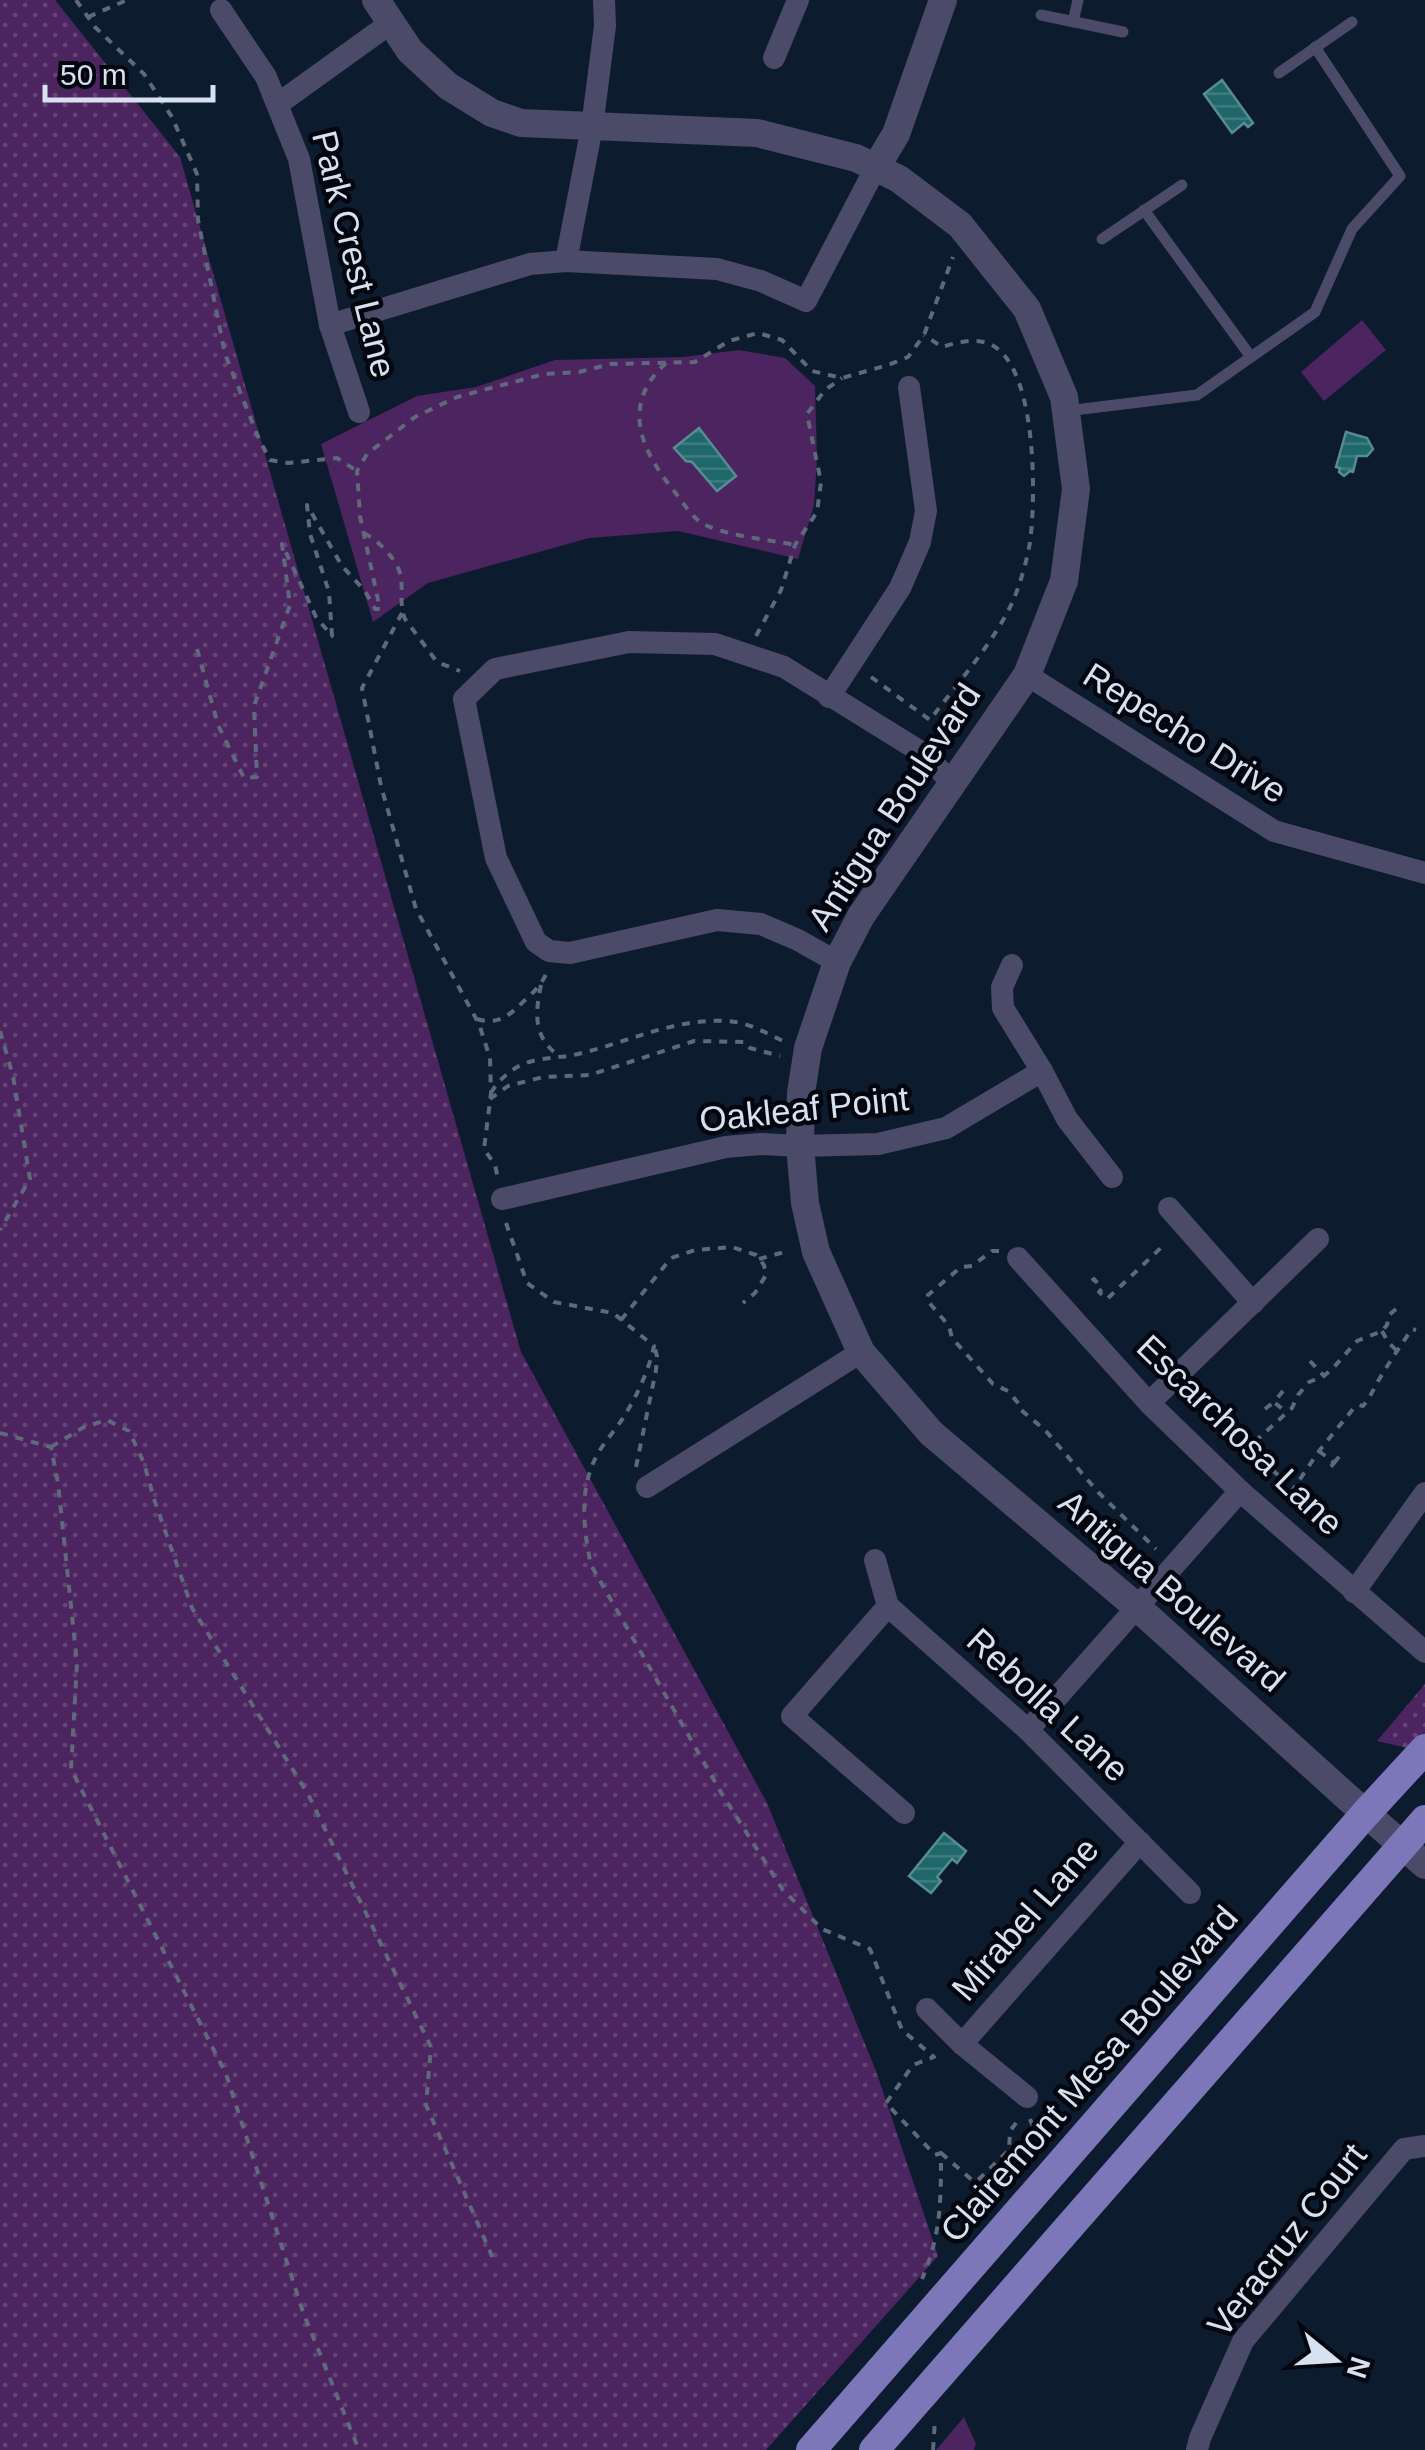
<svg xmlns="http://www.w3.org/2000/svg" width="1425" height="2450" viewBox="0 0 1425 2450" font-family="Helvetica,sans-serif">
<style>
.grass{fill:url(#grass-dots)}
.park{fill:#4c245f}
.water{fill:url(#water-rules);stroke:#568c92;stroke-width:2.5}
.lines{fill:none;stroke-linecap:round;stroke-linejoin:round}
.path{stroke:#5e6a7c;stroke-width:4;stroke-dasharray:8 8;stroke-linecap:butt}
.service{stroke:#4b4a69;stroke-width:11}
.minor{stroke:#4b4a69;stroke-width:22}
.tertiary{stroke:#4b4a69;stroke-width:28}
.primary{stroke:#7b77b9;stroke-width:30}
.labels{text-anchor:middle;stroke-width:9;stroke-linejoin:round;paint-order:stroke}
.street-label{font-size:35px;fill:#d7e1ef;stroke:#03060e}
</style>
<defs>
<pattern id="grass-dots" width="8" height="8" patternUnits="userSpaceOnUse" patternTransform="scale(2.5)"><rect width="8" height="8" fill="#4c245f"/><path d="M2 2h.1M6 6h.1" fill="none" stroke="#654476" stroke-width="1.8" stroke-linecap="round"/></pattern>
<pattern id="water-rules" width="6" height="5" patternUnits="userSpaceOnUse" patternTransform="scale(2.5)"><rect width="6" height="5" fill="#1f676a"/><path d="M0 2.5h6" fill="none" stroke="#3f7c80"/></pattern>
</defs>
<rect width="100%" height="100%" fill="#0d1b2f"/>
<g class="grass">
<polygon points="0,0 55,0 180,157 521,1352 767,1803 876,2071 938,2256 766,2450 0,2450"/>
<polygon points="1425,1684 1425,1752 1377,1741"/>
</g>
<g class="park">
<polygon points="1362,320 1386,350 1324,401 1301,372"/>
<polygon points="739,350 785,358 815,386 817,459 814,505 798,559 678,531 589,538 428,583 373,622 321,444 417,396 476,387 555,360 683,357"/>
<polygon points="964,2417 976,2444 974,2450 936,2450"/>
</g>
<g class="water">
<polygon points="1222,80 1253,123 1248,127 1244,123 1232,133 1204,94"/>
<polygon points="699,428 736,476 717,491 692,462 686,461 674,448"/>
<polygon points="1346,432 1367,438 1373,449 1367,456 1357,456 1353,472 1350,471 1344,476 1339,472 1340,468 1336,467"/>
<polygon points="944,1833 966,1851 957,1863 952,1859 937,1877 941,1881 931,1893 909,1876"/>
</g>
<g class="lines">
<g class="path">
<polyline points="76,0 95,27 144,74 172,117 197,174 198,220 225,354 259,439 270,460 288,463 337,458 357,471"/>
<polyline points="88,17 127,0"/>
<path d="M666 363C620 405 641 450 674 491 682 501 689 513 699 521 716 535 772 540 795 545"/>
<path d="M364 533C379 541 398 560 401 577 403 591 399 605 405 619L437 662 460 671"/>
<polyline points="402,613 362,688 381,786 416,909 479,1024 490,1058 491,1093 484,1149 495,1165 498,1179"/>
<polyline points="756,636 781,590 795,545 817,512 821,482 807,414 825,390 842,378"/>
<polyline points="197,649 218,725 244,778 257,777 254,706 290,605 282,544 316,617 332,636 329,592 310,534 307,505 342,566 365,591 375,609 380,609 360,516 357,471 367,454 415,417 457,397 544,374 579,372 611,364 695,362 729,341 758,333 782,340 812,371 842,378 888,365 908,357 924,335 953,257"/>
<path d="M871 677 930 720C958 682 993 644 1013 601 1020 584 1027 561 1030 542 1036 499 1038 360 987 343 973 338 955 343 942 347L924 335"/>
<path d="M541 985C535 1014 533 1037 559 1056"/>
<path d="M477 1019C499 1026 511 1014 526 999 535 991 541 985 546 974"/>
<polyline points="0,1031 13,1076 30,1179 0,1230"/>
<path d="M491 1093C497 1082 508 1072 519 1066 540 1056 557 1059 578 1054 629 1042 674 1018 727 1021 748 1022 766 1033 785 1042"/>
<polyline points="490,1099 508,1086 543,1077 590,1075 694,1041 745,1042 750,1048 780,1056"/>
<path d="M506 1223 527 1283 554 1302 613 1313 654 1346C649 1370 637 1396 623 1418 616 1429 607 1439 600 1450 578 1485 583 1527 591 1565L722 1794 783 1890 822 1929 870 1949 902 2030 934 2057 913 2065 886 2103 935 2155 941 2153C941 2202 941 2234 922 2279"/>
<polyline points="999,1251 992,1251 972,1266 961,1267 928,1295 927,1300 949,1326 952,1338 993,1384 1008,1391 1019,1404 1021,1410 1045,1430 1098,1492 1156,1549"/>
<polyline points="759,1259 788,1251"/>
<polyline points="1092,1281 1094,1279 1102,1289 1099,1292 1107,1299 1166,1243"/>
<path d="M1396 1309 1389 1315 1387 1325 1382 1331 1357 1341 1334 1367 1324 1376 1309 1382 1298 1395 1292 1408 1249 1447 1284 1481 1281 1484 1292 1491 1319 1451 1353 1409 1359 1405 1363 1406C1371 1397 1374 1387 1380 1378 1390 1361 1401 1345 1412 1329L1416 1330"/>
<polyline points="621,1320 671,1258 695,1250 732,1247 756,1255 764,1265 766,1275 755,1293 743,1303"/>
<polyline points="1382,1331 1388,1342 1397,1351"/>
<polyline points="1310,1361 1324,1376"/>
<polyline points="1283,1391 1274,1402 1287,1413"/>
<polyline points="1265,1409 1274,1402"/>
<polyline points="0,1433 51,1447 58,1483 77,1663 71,1769 226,2074 303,2312 359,2450"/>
<polyline points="51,1447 84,1427 107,1420 129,1431 144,1463 154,1499 192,1608 308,1794 431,2047 426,2105 495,2263"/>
<polyline points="1319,1451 1334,1463 1328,1470"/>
<polyline points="1334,1463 1342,1453"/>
<polyline points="636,1467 656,1370 657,1356 655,1349"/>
<polyline points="1030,2119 1041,2147"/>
<polyline points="941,2153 973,2181 978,2180 1009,2150 1010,2131 1019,2119"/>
<polyline points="933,2450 935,2420"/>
</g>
<g class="service">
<polyline points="1041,15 1123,32"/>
<polyline points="1073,22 1078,0"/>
<polyline points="1279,73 1352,22"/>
<polyline points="1144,210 1251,357"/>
<polyline points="1102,239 1182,185"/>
<polyline points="1066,411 1197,395 1315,312 1352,229 1400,176 1315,47"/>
</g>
<g class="minor">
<polyline points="221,10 266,77 299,159 330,325 359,412"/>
<polyline points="774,58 798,0"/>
<polyline points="278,104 392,22"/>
<polyline points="566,261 592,127 605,26 604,0"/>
<polyline points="330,325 530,264 566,261 717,269 761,281 806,301 875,169"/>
<polyline points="1027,675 1274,831 1425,873"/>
<polyline points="829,697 900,588 920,542 926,511 909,387"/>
<polyline points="837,962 798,940 761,924 717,920 570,953 549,951 536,942 496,858 464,699 495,669 629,642 715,644 784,667 921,752 952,782"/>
<polyline points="1012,965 1002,987 1003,1008 1042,1071 1067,1119 1112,1177"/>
<polyline points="502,1199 726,1147 760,1144 800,1146 878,1144 946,1128 1042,1071"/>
<polyline points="1169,1208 1253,1303"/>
<polyline points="1018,1258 1149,1403 1240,1491 1425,1652"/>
<polyline points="1149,1403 1318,1239"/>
<polyline points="647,1487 861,1352"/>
<polyline points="875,1560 888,1606 1028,1730 1190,1893"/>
<polyline points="1354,1592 1425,1493"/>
<polyline points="888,1606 792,1716 904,1813"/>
<polyline points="1028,1730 1240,1491"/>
<polyline points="927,2009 962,2044 1027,2097"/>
<polyline points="962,2044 1140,1842"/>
<polyline points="1197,2450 1200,2438 1243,2341 1404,2149 1425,2146"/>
</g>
<g class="tertiary">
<polyline points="376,0 410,51 448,86 492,113 521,123 757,133 856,158 899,179 960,225 1027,309 1064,397 1076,489 1064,581 1027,675 861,916 837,962 808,1048 801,1093 800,1146 805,1203 816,1252 861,1352 931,1433 1138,1608 1347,1797 1425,1865"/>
<polyline points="875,169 896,134 943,0"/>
</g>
<g class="primary">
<polyline points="811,2450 1366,1813 1425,1749"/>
<polyline points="874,2450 1425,1820"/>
</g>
</g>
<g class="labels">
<g class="street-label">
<text transform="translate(354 254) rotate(76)" y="12">Park Crest Lane</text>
<text transform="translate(1185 733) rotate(32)" y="12">Repecho Drive</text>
<text transform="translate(894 807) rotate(-57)" y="12">Antigua Boulevard</text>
<text transform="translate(804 1109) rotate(-6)" y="12">Oakleaf Point</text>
<text transform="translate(1240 1435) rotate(44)" y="12">Escarchosa Lane</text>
<text transform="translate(1172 1591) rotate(41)" y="12">Antigua Boulevard</text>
<text transform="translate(1048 1705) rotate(43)" y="12">Rebolla Lane</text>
<text transform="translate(1025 1919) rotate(-49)" y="12">Mirabel Lane</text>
<text transform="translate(1089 2074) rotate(-49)" y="12">Clairemont Mesa Boulevard</text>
<text transform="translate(1287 2240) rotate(-52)" y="12">Veracruz Court</text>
</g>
</g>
<g transform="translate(1335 2360) rotate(108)" stroke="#03060e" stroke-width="8" paint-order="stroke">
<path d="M0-8L18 38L0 25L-18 38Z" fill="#d7e1ef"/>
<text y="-15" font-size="28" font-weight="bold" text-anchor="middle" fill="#d7e1ef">N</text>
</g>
<path d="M45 85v15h168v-15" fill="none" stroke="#d7e1ef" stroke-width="5"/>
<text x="60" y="85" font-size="30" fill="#d7e1ef" stroke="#03060e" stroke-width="8" paint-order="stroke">50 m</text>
</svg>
